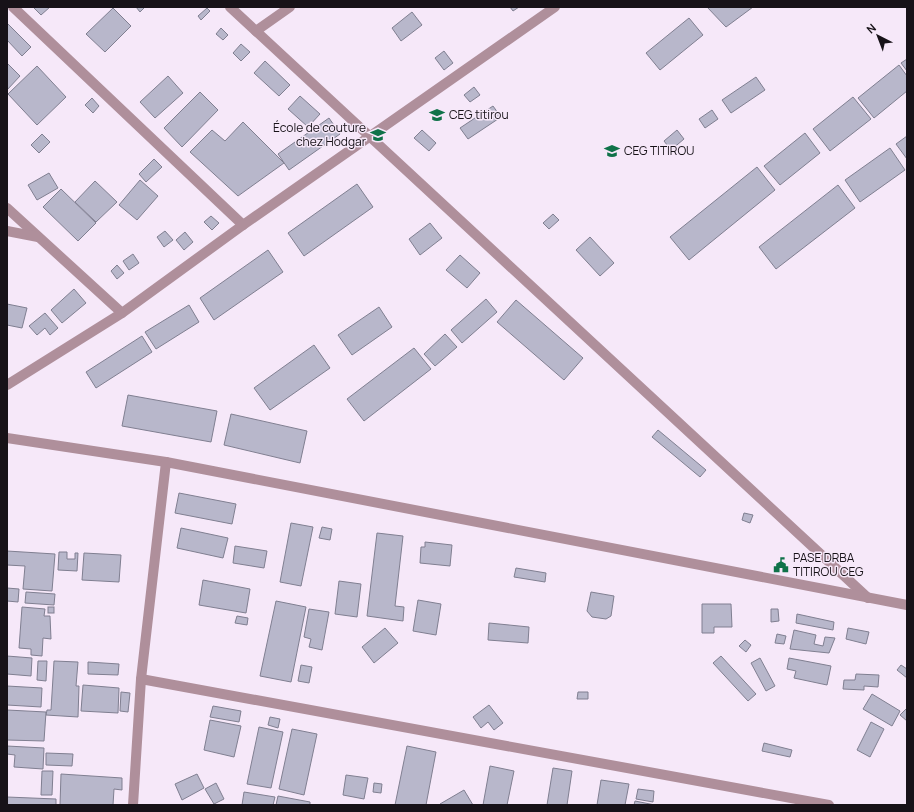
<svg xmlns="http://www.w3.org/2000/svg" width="914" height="812" viewBox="0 0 914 812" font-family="Manrope,sans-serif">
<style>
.building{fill:#b8b7cb;stroke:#807f91}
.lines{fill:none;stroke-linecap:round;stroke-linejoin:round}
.minor{stroke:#af8f9b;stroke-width:10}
.labels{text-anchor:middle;stroke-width:3;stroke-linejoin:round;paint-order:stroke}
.poi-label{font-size:12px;fill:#171218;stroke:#f6e8f9;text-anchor:start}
</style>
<rect width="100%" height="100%" fill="#f6e8f9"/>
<g class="building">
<polygon points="33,7 50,7 41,15"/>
<polygon points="136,7 145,7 140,12"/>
<polygon points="510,7 519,7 513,11"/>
<polygon points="707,7 753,7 726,27"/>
<polygon points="113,8 131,26 105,52 86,34"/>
<polygon points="207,8 210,11 201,20 198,16"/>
<polygon points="412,12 422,25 401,41 392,28"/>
<polygon points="689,18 703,35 660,70 646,53"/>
<polygon points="7,23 31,47 22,56 7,40"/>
<polygon points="221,28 228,35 223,40 216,34"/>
<polygon points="241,44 250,52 241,61 233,53"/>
<polygon points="444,51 453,63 444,70 435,58"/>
<polygon points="907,59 907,71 901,63"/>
<polygon points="265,61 290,85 279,96 254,73"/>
<polygon points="7,63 20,76 7,90"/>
<polygon points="899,65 907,76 907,91 874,118 858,98"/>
<polygon points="37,66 66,97 37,125 8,94"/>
<polygon points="168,76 183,93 155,118 140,102"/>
<polygon points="756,77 765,90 731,113 722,100"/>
<polygon points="474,87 480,95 470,102 464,95"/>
<polygon points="200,92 218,110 182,147 164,128"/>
<polygon points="300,96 320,114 308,127 288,109"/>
<polygon points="853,97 871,119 830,151 813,129"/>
<polygon points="92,98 99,106 93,113 85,105"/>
<polygon points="493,106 501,117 468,139 460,128"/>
<polygon points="712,110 718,119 705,128 699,119"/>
<polygon points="329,118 340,134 289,170 278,154"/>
<polygon points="243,122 284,163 238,196 190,152 212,130 225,141"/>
<polygon points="422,130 436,143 429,151 414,138"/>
<polygon points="677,130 684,139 671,150 664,141"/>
<polygon points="805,133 820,153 780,185 764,166"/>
<polygon points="42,134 50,142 39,153 31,145"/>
<polygon points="907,136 907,159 896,144"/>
<polygon points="890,148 905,170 860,202 845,180"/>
<polygon points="154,159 162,167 146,182 139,174"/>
<polygon points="757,167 775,190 689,260 670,237"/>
<polygon points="49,173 58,188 37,200 28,185"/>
<polygon points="140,180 158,196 137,220 119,205"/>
<polygon points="95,181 117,202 96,222 75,202"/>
<polygon points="357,184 373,207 304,256 288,233"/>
<polygon points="838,185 855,208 776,269 759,247"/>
<polygon points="61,189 96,223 78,241 43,207"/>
<polygon points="553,214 559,220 549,229 543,223"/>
<polygon points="211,216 219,223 212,230 204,222"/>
<polygon points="430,223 442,238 420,255 409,239"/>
<polygon points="165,231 173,240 164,247 157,237"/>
<polygon points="185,232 193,242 184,250 176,240"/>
<polygon points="590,237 614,263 600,276 576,250"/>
<polygon points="268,250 283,272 214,320 200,298"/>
<polygon points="133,254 139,263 129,270 123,261"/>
<polygon points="460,255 480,273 467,288 446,270"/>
<polygon points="117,265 124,273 117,279 111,271"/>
<polygon points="74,289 86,303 62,323 51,310"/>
<polygon points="486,299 497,312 462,343 451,330"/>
<polygon points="516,300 583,358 564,380 497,322"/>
<polygon points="7,304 27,308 22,328 7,325"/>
<polygon points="189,305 199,322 156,349 145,332"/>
<polygon points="379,307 392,327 352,355 338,335"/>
<polygon points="45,313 58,328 50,335 45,328 37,335 29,326"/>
<polygon points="445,334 457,347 435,366 424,354"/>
<polygon points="142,336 152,352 96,388 86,372"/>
<polygon points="314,345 330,368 270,410 254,388"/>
<polygon points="414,348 431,369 364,421 347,399"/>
<polygon points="128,395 217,411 211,442 122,426"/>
<polygon points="231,414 307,431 300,463 224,445"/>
<polygon points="658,430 706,470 700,477 652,437"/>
<polygon points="179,493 236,504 232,524 175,513"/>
<polygon points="744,513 753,515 750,523 742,520"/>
<polygon points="291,523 313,527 301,586 280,582"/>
<polygon points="322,527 332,529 330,540 319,538"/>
<polygon points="181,528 228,538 223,558 177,548"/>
<polygon points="377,533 403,536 395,606 404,607 403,621 367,616"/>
<polygon points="425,542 452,545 450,566 420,563 421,547 425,547"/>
<polygon points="235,546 267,551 264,568 233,563"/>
<polygon points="7,551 55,554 52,591 23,589 25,566 7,565"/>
<polygon points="59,552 67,552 67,559 75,559 75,553 78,553 77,571 58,570"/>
<polygon points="84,553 121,555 119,582 82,580"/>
<polygon points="516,568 546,573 545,582 514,577"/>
<polygon points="203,580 250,589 246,613 199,605"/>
<polygon points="339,581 361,584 357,617 335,614"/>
<polygon points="7,588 19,589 18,602 7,601"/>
<polygon points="26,592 55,594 54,605 25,603"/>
<polygon points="591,592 614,596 611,616 606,619 592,617 587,611"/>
<polygon points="418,600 441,604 436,635 413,631"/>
<polygon points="276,601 306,607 291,682 260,676"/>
<polygon points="702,604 731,604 732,627 714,627 714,633 702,633"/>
<polygon points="22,607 45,609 44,616 50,616 51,639 43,638 42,656 31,655 31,649 19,648"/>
<rect x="48" y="607" width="6" height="6"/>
<polygon points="309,609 329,612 322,650 309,647 311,639 304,637"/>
<polygon points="771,609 778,609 779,621 771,622"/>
<polygon points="797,614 834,622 833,630 796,623"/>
<polygon points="237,616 248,618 247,625 235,623"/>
<polygon points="489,623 529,627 528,643 488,640"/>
<polygon points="385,628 398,643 374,663 362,647"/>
<polygon points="848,628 869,632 866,644 846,639"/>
<polygon points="794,630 816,635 814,644 823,646 825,637 835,638 829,653 790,649"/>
<polygon points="777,634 786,636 784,644 775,643"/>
<polygon points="745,640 751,645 746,652 739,646"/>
<polygon points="7,656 32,658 31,676 7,674"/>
<polygon points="721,656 756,694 748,701 713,663"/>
<polygon points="760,658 775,686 766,691 751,663"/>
<polygon points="789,658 831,666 827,685 794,678 796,671 787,669"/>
<polygon points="38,661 47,661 46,681 37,680"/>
<polygon points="54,661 78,662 76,686 79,686 78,717 46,715 47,710 51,710"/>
<polygon points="88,662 119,664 118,675 88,674"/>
<polygon points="301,665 312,667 309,683 298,681"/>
<polygon points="901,665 907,669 907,678 897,670"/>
<polygon points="856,674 879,675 878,687 864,686 864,690 843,689 844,680 855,680"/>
<polygon points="83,685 119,688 118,713 81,711"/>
<polygon points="7,686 42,688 41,707 7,705"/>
<polygon points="121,692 130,693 128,712 120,711"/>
<polygon points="578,692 588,692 588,699 577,699"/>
<polygon points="872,694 900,711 892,726 863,709"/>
<polygon points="489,705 503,723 494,730 488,722 481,728 473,717"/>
<polygon points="213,706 241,711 239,722 210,717"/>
<polygon points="907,708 907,721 900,715"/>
<polygon points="7,710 46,712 44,741 7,740"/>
<polygon points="270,717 280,719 278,728 268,725"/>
<polygon points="210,720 241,726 234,757 204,750"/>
<polygon points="871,722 884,729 870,757 857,750"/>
<polygon points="259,727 283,732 271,788 247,784"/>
<polygon points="292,729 317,734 304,795 279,789"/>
<polygon points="764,743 792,750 790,757 762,751"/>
<polygon points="7,746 44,748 43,769 14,767 15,755 7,754"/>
<polygon points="407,746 436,752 426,805 395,805"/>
<polygon points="46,753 73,754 72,766 46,765"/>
<polygon points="490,766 514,771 507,805 483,805"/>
<polygon points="553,768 572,771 567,805 547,805"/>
<polygon points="42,771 53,771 52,795 41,795"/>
<polygon points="61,774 122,778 122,790 114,789 113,805 60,805"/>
<polygon points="197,774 204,788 182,800 175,784"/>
<polygon points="346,775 368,778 364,799 343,795"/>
<polygon points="601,780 629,784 625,805 597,805"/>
<polygon points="216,783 224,799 214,804 205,789"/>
<polygon points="374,783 382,784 381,793 373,792"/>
<polygon points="638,789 654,791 653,802 636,799"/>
<polygon points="464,790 473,805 441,805 440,804"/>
<polygon points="244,792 275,797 273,805 242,805"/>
<polygon points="278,796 310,802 310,805 276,805"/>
<polygon points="7,797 56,799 56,805 7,805"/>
<polygon points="635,801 655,805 634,805"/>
</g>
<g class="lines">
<g class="minor">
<polyline points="13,7 243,225"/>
<polyline points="230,7 868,598"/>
<polyline points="256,31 290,7"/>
<polyline points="7,208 122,313"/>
<polyline points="7,231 38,237"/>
<polyline points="7,385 122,313 243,225 555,7"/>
<polyline points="7,438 166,462 907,605"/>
<polyline points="141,679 829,805"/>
<polyline points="133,805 141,679 166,462"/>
</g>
</g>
<defs>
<g id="university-bare" transform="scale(1.2)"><path d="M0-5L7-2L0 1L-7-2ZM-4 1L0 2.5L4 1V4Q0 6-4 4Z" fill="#0f7249" stroke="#f6e8f9" stroke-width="2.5" paint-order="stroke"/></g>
<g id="school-bare" transform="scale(1.2)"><path d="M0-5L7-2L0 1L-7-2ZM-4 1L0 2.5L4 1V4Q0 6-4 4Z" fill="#0f7249" stroke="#f6e8f9" stroke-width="2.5" paint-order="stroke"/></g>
<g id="civic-bare" transform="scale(1.2)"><path d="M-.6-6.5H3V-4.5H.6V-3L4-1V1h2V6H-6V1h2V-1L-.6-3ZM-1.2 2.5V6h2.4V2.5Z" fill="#0f7249" stroke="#f6e8f9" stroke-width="2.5" paint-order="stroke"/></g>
</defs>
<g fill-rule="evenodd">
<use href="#university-bare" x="437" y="115"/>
<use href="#school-bare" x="378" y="135"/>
<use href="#school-bare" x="612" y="151"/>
<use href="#civic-bare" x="781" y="565"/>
</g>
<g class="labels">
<g class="poi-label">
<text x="449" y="119">CEG titirou</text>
<text x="366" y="132" text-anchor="end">École de couture<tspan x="366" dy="14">chez Hodgar</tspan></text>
<text x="624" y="155">CEG TITIROU</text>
<text x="793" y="562">PASE DRBA<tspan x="793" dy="14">TITIROU CEG</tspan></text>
</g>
</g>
<rect width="914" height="812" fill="none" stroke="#171218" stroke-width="16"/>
<g transform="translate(878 36) rotate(318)" stroke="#f6e8f9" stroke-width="3" paint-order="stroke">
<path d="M0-3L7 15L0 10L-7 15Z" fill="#171218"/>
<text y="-6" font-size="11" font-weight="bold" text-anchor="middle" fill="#171218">N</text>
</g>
</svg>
